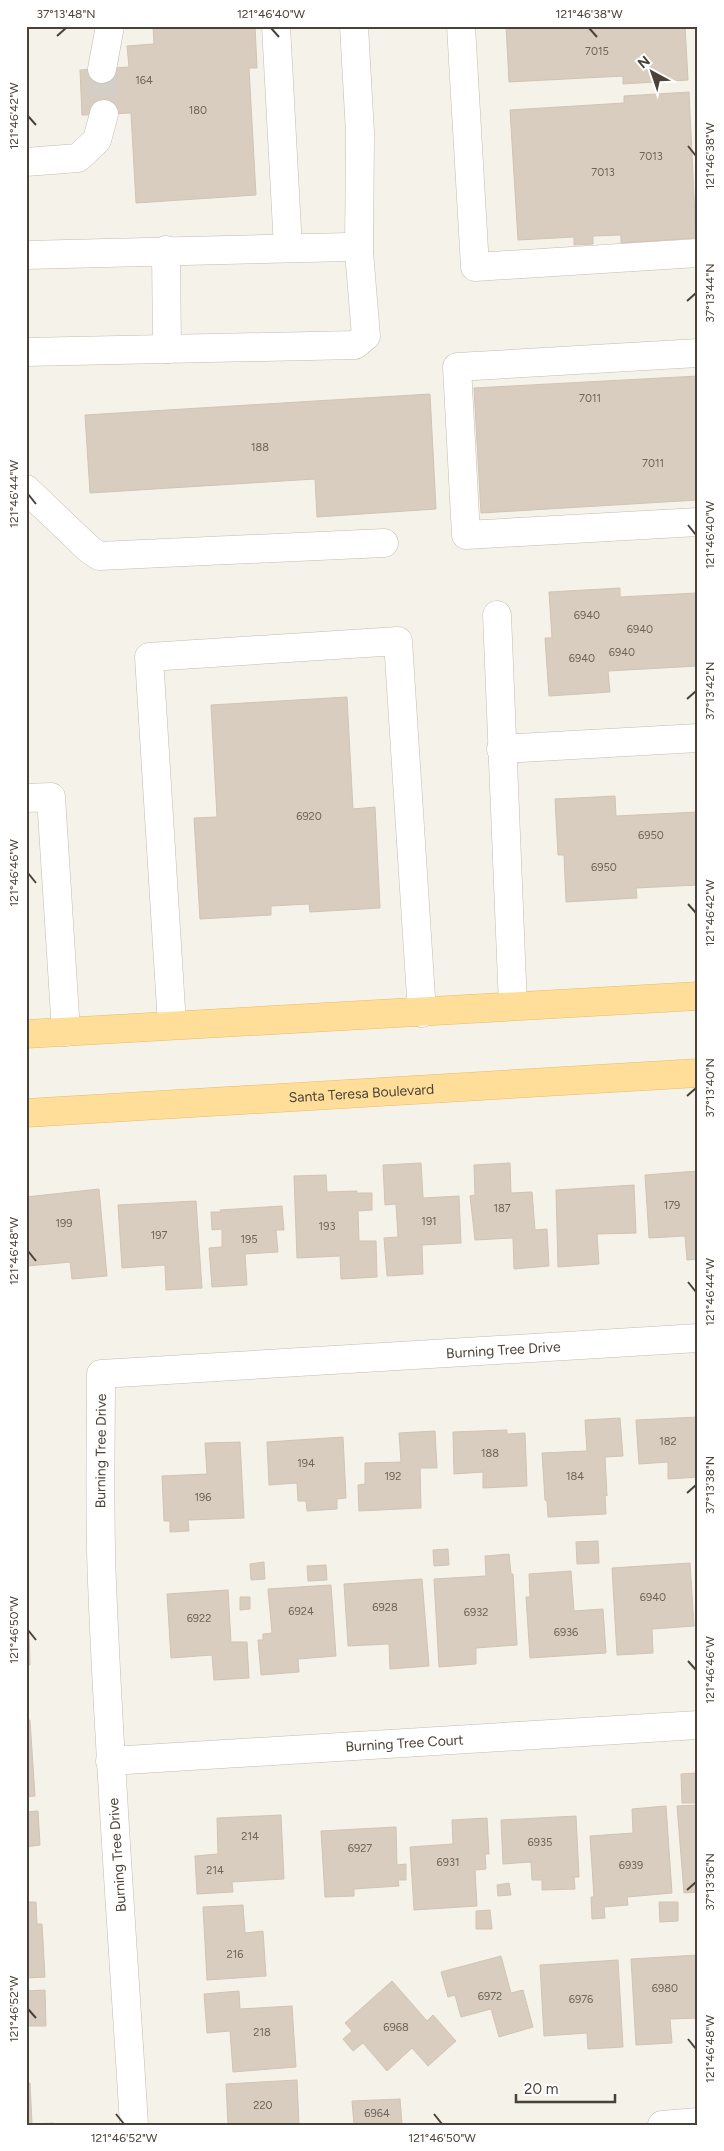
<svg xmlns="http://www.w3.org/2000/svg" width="724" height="2151" viewBox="0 0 724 2151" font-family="Figtree,sans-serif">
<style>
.building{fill:#d8cdbf;stroke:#d3c4b2}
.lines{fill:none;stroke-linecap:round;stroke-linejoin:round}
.minor-tunnel{stroke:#d3cfc6;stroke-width:28;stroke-dasharray:28 14;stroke-linecap:butt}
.minor-casing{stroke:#c4bcaf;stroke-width:29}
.major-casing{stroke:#e8bb66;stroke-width:29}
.minor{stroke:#fff;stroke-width:28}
.major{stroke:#ffde9a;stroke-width:28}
.ticks{fill:none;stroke:#4a4238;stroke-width:2}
.labels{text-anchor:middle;stroke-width:4;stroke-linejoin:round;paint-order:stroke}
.number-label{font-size:11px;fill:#6e655a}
.street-label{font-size:14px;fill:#4a4238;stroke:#fff}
.neatline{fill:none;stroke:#4a4238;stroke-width:2}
.ticks-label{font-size:12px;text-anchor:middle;fill:#4a4238}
</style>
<rect width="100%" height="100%" fill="#f5f2ea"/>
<g class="building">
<polygon points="153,26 255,26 257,68 249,68 256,195 136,203 131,113 82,115 80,70 129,67 127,46 154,44"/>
<polygon points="506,26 685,26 688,80 623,84 623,76 509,82"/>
<polygon points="689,92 696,238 621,243 621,235 593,236 593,244 574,245 574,237 518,240 510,110 624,103 624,96"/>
<polygon points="698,376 698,500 481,513 474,388"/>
<polygon points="430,394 436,509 317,517 315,479 90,493 85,415"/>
<polygon points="696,584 698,584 698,666 608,671 610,692 549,696 545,638 552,638 549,592 620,588 620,597 697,593"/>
<polygon points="347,697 353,809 375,807 380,908 310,912 309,904 271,906 271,915 200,919 194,818 217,817 211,705"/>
<polygon points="615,796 616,816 698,812 698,885 636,888 637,898 566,902 564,855 558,855 555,799"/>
<polygon points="421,1163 423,1198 459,1196 461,1243 422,1245 423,1274 387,1276 384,1238 398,1237 396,1204 385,1205 383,1165"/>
<polygon points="510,1163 511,1193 532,1192 535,1230 547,1229 549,1266 514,1269 513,1238 475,1240 470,1196 475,1195 474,1165"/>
<polygon points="698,1171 698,1259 687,1260 685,1236 649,1238 645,1175"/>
<polygon points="326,1175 327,1192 357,1191 357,1193 372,1193 372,1210 358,1211 359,1241 376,1241 377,1277 341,1279 340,1256 297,1258 294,1176"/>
<polygon points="634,1185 636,1233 597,1234 599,1264 558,1267 556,1190"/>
<polygon points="99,1189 107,1276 72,1279 70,1262 28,1266 26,1197"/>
<polygon points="196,1201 202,1288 166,1290 165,1265 122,1268 118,1205"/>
<polygon points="282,1206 284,1230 276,1230 278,1252 245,1254 247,1285 212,1287 209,1248 222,1247 222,1229 212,1230 211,1212 221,1212 220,1210"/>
<polygon points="698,1417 698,1477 668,1479 668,1462 639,1464 636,1420"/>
<polygon points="620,1418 623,1456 605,1457 607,1496 605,1495 606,1514 548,1517 547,1501 545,1500 542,1453 587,1451 585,1420"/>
<polygon points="507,1430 507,1434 525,1433 527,1486 483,1488 483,1472 454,1474 453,1432"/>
<polygon points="435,1431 437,1468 420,1468 421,1508 359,1511 358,1485 365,1484 365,1463 401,1462 399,1433"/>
<polygon points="343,1437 346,1498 337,1499 337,1509 307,1511 306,1501 298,1501 297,1483 269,1485 267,1442"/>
<polygon points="240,1442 244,1518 188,1520 189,1531 170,1532 170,1521 164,1521 162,1476 207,1474 205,1443"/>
<polygon points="598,1541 599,1563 577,1564 576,1542"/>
<polygon points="448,1549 449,1565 434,1566 433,1550"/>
<polygon points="509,1554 511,1574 513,1574 517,1645 476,1648 476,1664 439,1667 434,1579 486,1576 485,1556"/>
<polygon points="264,1562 265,1579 251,1580 250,1564"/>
<polygon points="690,1563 694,1626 652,1629 653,1653 617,1655 612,1568"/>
<polygon points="326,1565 327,1580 308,1581 307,1566"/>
<polygon points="571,1571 574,1611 603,1609 606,1653 530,1658 526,1597 530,1597 529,1574"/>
<polygon points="422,1579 429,1666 390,1669 389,1644 348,1646 344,1584"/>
<polygon points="331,1585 336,1656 298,1659 299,1672 261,1675 258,1640 263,1640 263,1634 272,1633 268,1589"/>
<polygon points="228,1590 231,1642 247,1642 249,1678 214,1680 212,1655 171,1658 167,1594"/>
<polygon points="240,1597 250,1597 250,1609 240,1610"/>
<polygon points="26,1632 29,1632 30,1665 26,1665"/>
<polygon points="26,1720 30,1720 35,1796 26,1797"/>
<polygon points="696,1773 697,1803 682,1803 681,1774"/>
<polygon points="698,1805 698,1892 684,1893 677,1806"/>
<polygon points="666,1806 672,1893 627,1897 628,1905 604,1907 605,1918 592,1919 591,1897 594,1897 590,1836 633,1833 632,1809"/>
<polygon points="38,1811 40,1845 26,1847 26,1812"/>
<polygon points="281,1815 284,1879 232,1882 233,1892 197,1894 195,1856 218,1854 217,1818"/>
<polygon points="576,1816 579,1877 574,1877 575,1889 542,1890 542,1880 532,1880 531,1862 503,1864 501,1820"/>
<polygon points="487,1818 489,1854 485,1854 486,1869 475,1870 477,1906 414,1910 410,1847 453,1844 452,1820"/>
<polygon points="396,1827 397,1865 406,1864 406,1880 398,1880 399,1886 354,1889 354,1896 325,1897 321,1831"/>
<polygon points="509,1883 511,1895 498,1896 497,1885"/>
<polygon points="26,1902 36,1902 37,1924 42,1924 45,1977 26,1978"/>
<polygon points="659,1902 678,1902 678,1921 660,1922"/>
<polygon points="243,1905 245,1933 263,1931 266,1976 207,1980 203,1907"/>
<polygon points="490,1910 492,1929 476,1929 476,1911"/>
<polygon points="698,1955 698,2018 670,2019 672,2043 636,2045 631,1959"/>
<polygon points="501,1956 511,1993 523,1990 533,2027 499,2037 491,2009 461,2017 455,1995 448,1997 441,1972"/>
<polygon points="618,1960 623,2047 588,2049 587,2033 544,2036 540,1965"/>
<polygon points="392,1981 427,2021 433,2015 456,2041 428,2066 412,2048 387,2071 363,2043 353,2051 343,2039 352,2031 345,2023"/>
<polygon points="45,1990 46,2026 26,2026 26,1991"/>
<polygon points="239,1991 240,2009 292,2006 296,2067 233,2072 230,2031 207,2033 204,1994"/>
<polygon points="297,2080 299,2125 228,2125 226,2084"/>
<polygon points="26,2083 30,2083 32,2124 54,2123 54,2125 26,2125"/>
<polygon points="400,2099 402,2125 354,2125 352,2101"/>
</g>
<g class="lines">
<polyline class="minor-tunnel" points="102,69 104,114"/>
<g class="minor-casing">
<g id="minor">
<polyline points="276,26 288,248"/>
<polyline points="354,26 360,133 359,252"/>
<polyline points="461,26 475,267 698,253"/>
<polyline points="102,69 110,26"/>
<polyline points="26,162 78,158 97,140 104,114"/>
<polyline points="166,250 167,349"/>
<polyline points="26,255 349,247 359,252 366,336 355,345 26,352"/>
<polyline points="698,353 457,367 466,535 698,522"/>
<polyline points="26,489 90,550 99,556 384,543"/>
<polyline points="497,615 513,1006"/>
<polyline points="501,749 698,738"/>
<polyline points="26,798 51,797 66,1032"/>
<polyline points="172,1025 149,657 398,641 422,1013"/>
<path id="s1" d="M110 1761 698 1725"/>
<path id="s2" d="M134 2125C123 1944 109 1763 102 1582 99 1513 101 1443 101 1374L698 1338"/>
<polyline points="662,2125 698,2122"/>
</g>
</g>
<g class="major-casing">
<g id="major">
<polyline points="26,1034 698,996"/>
<path id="s3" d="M26 1113 698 1073"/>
</g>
</g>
<use href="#minor" class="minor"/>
<use href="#major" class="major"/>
</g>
<path class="ticks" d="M271 28 279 37M589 28 597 37M57 36 66 28M28 116 36 125M688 146 696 156M687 301 696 293M28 494 36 504M688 525 696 535M687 699 696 691M28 873 36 883M688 904 696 913M687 1096 696 1088M28 1251 36 1261M688 1282 696 1292M687 1493 696 1485M28 1630 36 1640M688 1661 696 1670M687 1890 696 1882M28 2009 36 2018M688 2039 696 2049M116 2114 124 2124M434 2114 442 2124"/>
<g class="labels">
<g class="number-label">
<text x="597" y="55">7015</text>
<text x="144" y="84">164</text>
<text x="198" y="114">180</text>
<text x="651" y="160">7013</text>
<text x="603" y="176">7013</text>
<text x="590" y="402">7011</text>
<text x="260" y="451">188</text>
<text x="653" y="467">7011</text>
<text x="587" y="619">6940</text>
<text x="640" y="633">6940</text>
<text x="622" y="656">6940</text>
<text x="582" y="662">6940</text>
<text x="309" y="820">6920</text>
<text x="651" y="839">6950</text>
<text x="604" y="871">6950</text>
<text x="672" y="1209">179</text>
<text x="502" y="1212">187</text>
<text x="429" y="1225">191</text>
<text x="64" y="1227">199</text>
<text x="327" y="1230">193</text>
<text x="159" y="1239">197</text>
<text x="249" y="1243">195</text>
<text x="668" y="1445">182</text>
<text x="490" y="1457">188</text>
<text x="306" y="1467">194</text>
<text x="393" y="1480">192</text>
<text x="575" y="1480">184</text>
<text x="203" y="1501">196</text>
<text x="653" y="1601">6940</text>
<text x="385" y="1611">6928</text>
<text x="301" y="1615">6924</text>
<text x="476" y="1616">6932</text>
<text x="199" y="1622">6922</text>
<text x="566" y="1636">6936</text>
<text x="250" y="1840">214</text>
<text x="540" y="1846">6935</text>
<text x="360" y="1852">6927</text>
<text x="448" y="1866">6931</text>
<text x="631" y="1869">6939</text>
<text x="215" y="1874">214</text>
<text x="235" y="1958">216</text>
<text x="665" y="1992">6980</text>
<text x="490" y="2000">6972</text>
<text x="581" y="2003">6976</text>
<text x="396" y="2031">6968</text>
<text x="262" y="2036">218</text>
<text x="263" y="2109">220</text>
<text x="377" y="2117">6964</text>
</g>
<g class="street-label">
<text dy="5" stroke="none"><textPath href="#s3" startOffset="336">Santa Teresa Boulevard</textPath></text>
<text dy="5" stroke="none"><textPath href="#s2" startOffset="1155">Burning Tree Drive</textPath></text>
<text dy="5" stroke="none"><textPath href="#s2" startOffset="675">Burning Tree Drive</textPath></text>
<text dy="5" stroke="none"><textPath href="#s1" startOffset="295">Burning Tree Court</textPath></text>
<text transform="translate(117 1855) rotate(-94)" y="5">Burning Tree Drive</text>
</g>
</g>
<rect width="724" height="2151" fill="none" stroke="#ffffff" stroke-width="55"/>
<g transform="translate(652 72) rotate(320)" stroke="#ffffff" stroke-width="4" paint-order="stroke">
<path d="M0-4L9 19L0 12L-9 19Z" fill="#4a4238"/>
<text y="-8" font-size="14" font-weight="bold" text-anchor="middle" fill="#4a4238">N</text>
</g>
<path d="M516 2094v8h99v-8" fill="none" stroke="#4a4238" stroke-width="2.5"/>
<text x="524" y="2094" font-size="15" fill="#4a4238" stroke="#ffffff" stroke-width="4" paint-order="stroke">20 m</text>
<rect x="28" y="28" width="668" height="2096" class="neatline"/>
<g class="ticks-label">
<text x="66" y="18">37°13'48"N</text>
<text x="271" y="18">121°46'40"W</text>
<text x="589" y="18">121°46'38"W</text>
<text transform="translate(14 116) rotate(-90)" y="4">121°46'42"W</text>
<text transform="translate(710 156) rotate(-90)" y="4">121°46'38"W</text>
<text transform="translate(710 293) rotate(-90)" y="4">37°13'44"N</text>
<text transform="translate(14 494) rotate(-90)" y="4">121°46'44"W</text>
<text transform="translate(710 535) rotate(-90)" y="4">121°46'40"W</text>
<text transform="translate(710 691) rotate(-90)" y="4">37°13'42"N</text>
<text transform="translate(14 873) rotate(-90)" y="4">121°46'46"W</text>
<text transform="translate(710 913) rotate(-90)" y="4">121°46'42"W</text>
<text transform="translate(710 1088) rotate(-90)" y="4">37°13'40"N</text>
<text transform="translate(14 1251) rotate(-90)" y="4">121°46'48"W</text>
<text transform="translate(710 1292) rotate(-90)" y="4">121°46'44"W</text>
<text transform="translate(710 1485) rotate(-90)" y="4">37°13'38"N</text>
<text transform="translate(14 1630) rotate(-90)" y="4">121°46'50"W</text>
<text transform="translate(710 1670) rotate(-90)" y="4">121°46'46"W</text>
<text transform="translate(710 1882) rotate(-90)" y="4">37°13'36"N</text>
<text transform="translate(14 2009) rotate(-90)" y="4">121°46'52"W</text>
<text transform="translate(710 2049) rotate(-90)" y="4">121°46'48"W</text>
<text x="124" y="2142">121°46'52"W</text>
<text x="442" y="2142">121°46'50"W</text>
</g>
</svg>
